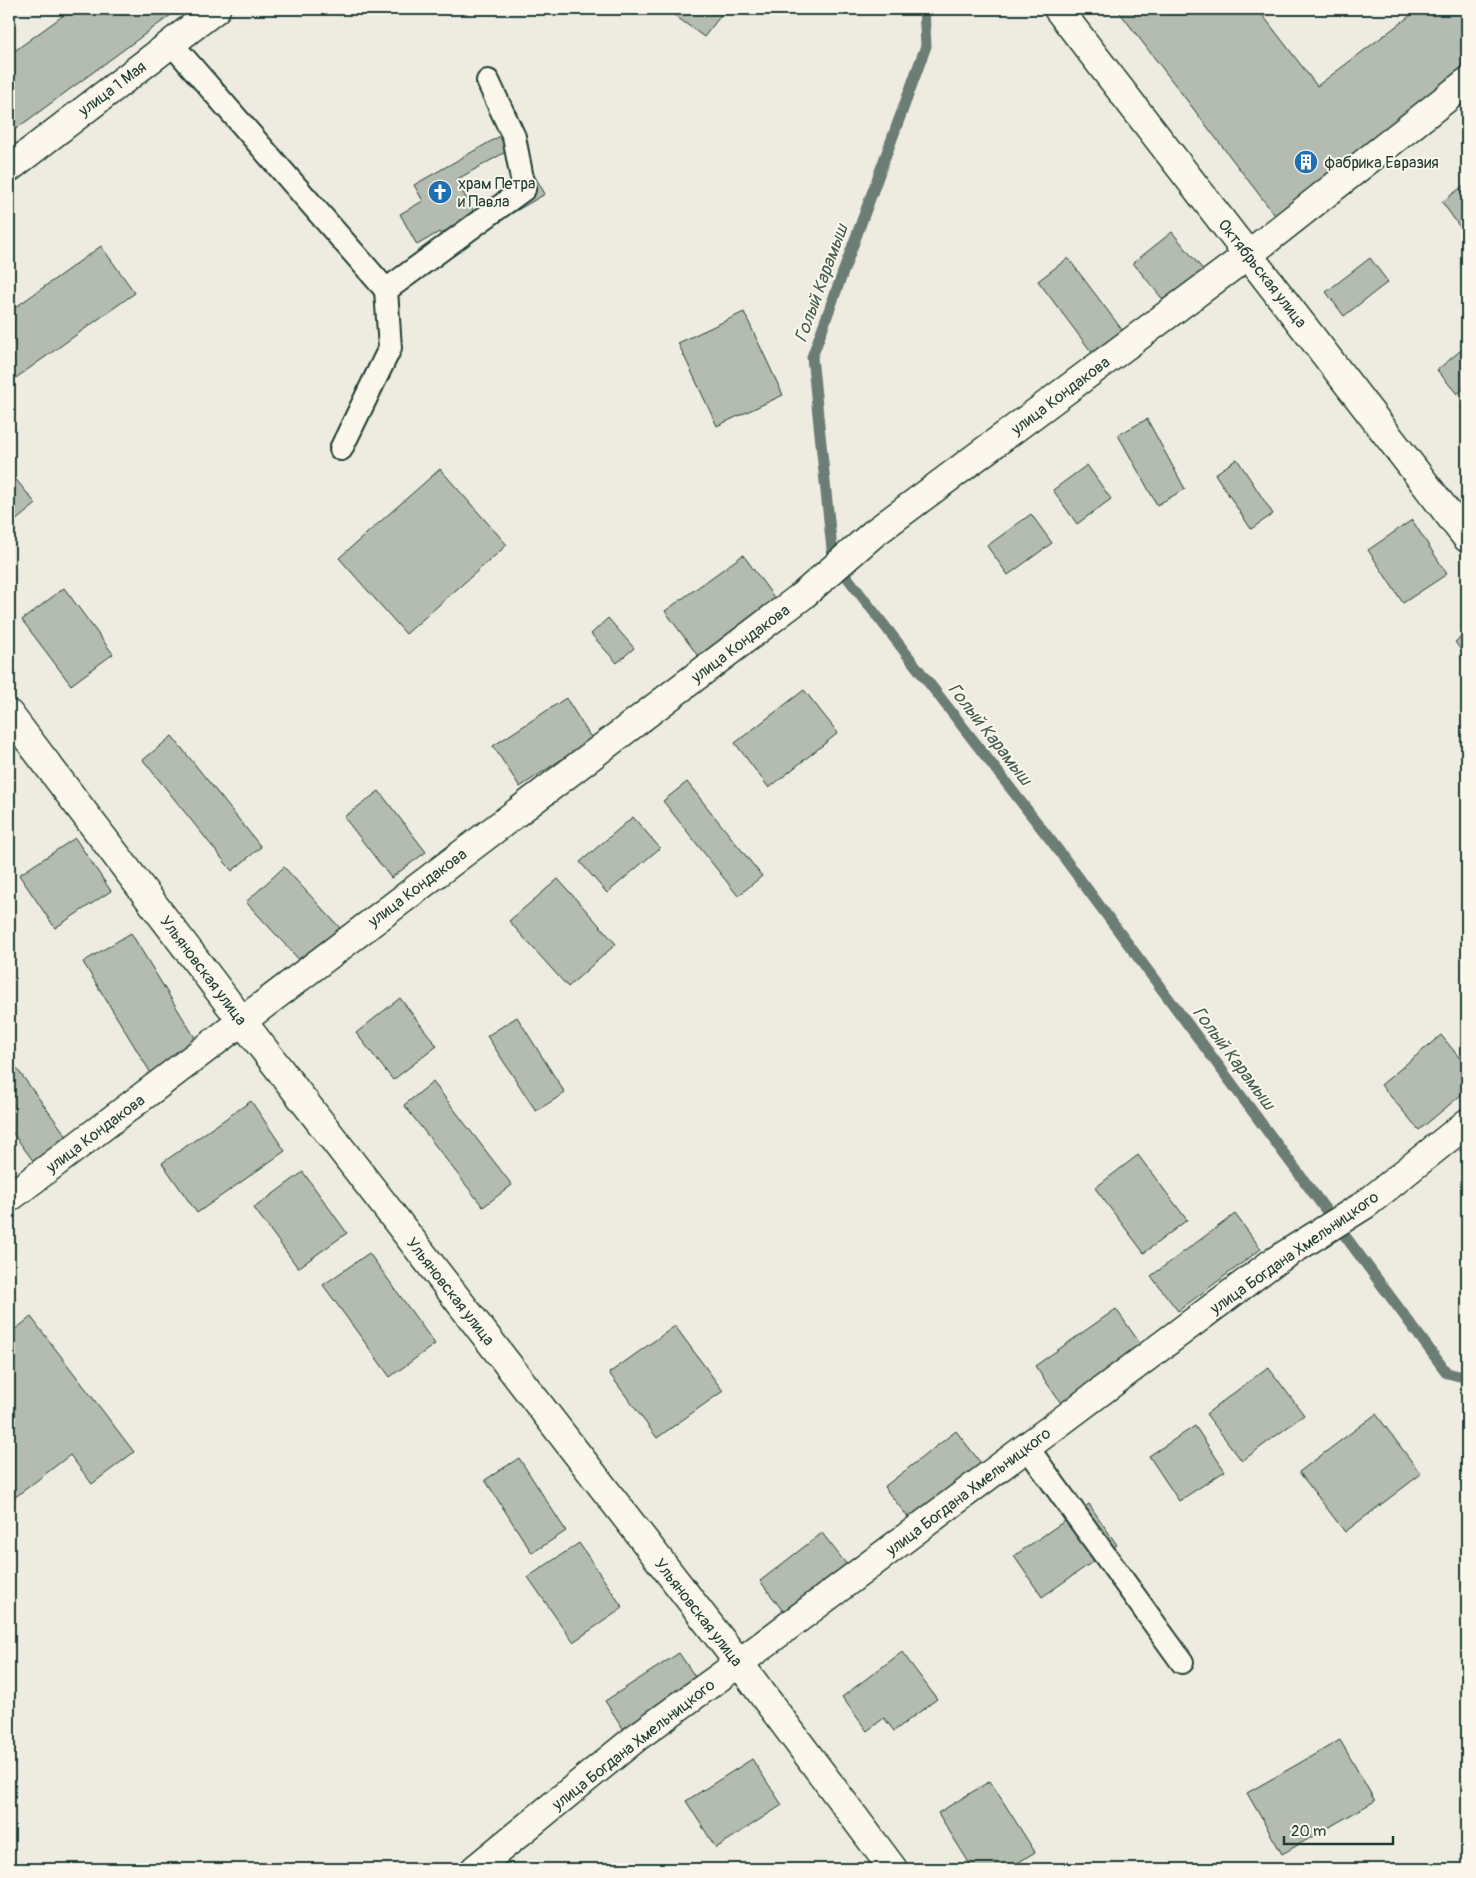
<svg xmlns="http://www.w3.org/2000/svg" width="1476" height="1878" viewBox="0 0 1476 1878" font-family="Pangolin,sans-serif">
<style>
.lines{fill:none;stroke-linecap:round;stroke-linejoin:round}
.stream{stroke:#6c7d74;stroke-width:11}
.building{fill:#b4bbb0;stroke:#1f3d34;fill-rule:evenodd}
.service-casing{stroke:#1f3d34;stroke-width:26}
.minor-casing{stroke:#1f3d34;stroke-width:31}
.tertiary-casing{stroke:#1f3d34;stroke-width:31}
.service{stroke:#fbf7ec;stroke-width:22}
.minor{stroke:#fbf7ec;stroke-width:28}
.tertiary{stroke:#fbf7ec;stroke-width:28}
.labels{text-anchor:middle;stroke-width:4;stroke-linejoin:round;paint-order:stroke}
.street-label{font-size:16px;fill:#1f3d34;stroke:#fbf7ec}
.poi-label{font-size:16px;fill:#1f3d34;stroke:#fbf7ec;text-anchor:start}
.water-label{font-size:18px;font-style:italic;fill:#455d54;stroke:#fbf7ec}
</style>
<rect width="100%" height="100%" fill="#eeece1"/>
<filter id="ink" filterUnits="userSpaceOnUse"><feTurbulence type="fractalNoise" baseFrequency=".02" numOctaves="2"/><feDisplacementMap in="SourceGraphic" scale="10" xChannelSelector="R" yChannelSelector="G"/><feConvolveMatrix kernelMatrix="1 2 1 2 8 2 1 2 1" color-interpolation-filters="sRGB"/></filter>
<g filter="url(#ink)">
<g class="lines">
<polyline class="stream" points="924,9 926,46 812,357 833,559 1059,851 1447,1373 1467,1378"/>
</g>
<g class="building">
<polygon points="72,9 179,9 9,134 9,55"/>
<polygon points="666,9 726,9 704,37"/>
<polygon points="1117,9 1258,9 1317,86 1419,9 1467,9 1467,93 1287,231"/>
<path d="M509 131 545 194 449 250 439 232 417 245 400 214 423 201 414 185ZM509 150 531 189 478 219 456 180Z"/>
<polygon points="1467,183 1467,237 1442,202"/>
<polygon points="1172,232 1204,271 1165,302 1133,263"/>
<polygon points="101,246 135,293 13,380 9,374 9,312"/>
<polygon points="1068,258 1126,335 1096,358 1038,281"/>
<polygon points="1370,258 1388,282 1344,316 1326,292"/>
<polygon points="744,312 783,395 717,426 678,343"/>
<polygon points="1466,346 1467,348 1467,386 1457,394 1437,370"/>
<polygon points="1147,419 1185,489 1157,505 1118,435"/>
<polygon points="1237,459 1273,514 1251,529 1215,474"/>
<polygon points="1087,465 1111,499 1077,524 1053,490"/>
<polygon points="440,469 507,545 406,634 339,558"/>
<polygon points="9,471 36,504 9,526"/>
<polygon points="1031,514 1052,543 1008,575 987,546"/>
<polygon points="1412,520 1447,574 1403,603 1368,550"/>
<polygon points="743,555 776,600 698,656 665,611"/>
<polygon points="64,588 113,654 71,685 22,620"/>
<polygon points="608,618 634,648 617,663 591,634"/>
<polygon points="1467,632 1467,658 1455,642"/>
<polygon points="804,690 838,733 769,788 735,743"/>
<polygon points="566,698 592,739 520,787 493,746"/>
<polygon points="172,736 261,847 232,871 143,760"/>
<polygon points="687,782 762,876 738,896 663,801"/>
<polygon points="379,791 426,852 391,878 344,817"/>
<polygon points="633,817 660,848 607,893 580,862"/>
<polygon points="75,838 111,891 55,928 19,875"/>
<polygon points="284,867 341,929 303,964 246,902"/>
<polygon points="558,879 616,944 568,987 509,921"/>
<polygon points="131,933 200,1046 152,1075 83,962"/>
<polygon points="400,998 437,1046 393,1080 356,1033"/>
<polygon points="517,1017 565,1093 536,1111 487,1036"/>
<polygon points="1441,1035 1467,1067 1467,1090 1419,1130 1381,1085"/>
<polygon points="15,1066 68,1138 34,1162 9,1128 9,1071"/>
<polygon points="433,1082 512,1185 483,1207 404,1105"/>
<polygon points="251,1101 285,1151 197,1213 162,1163"/>
<polygon points="1138,1155 1187,1220 1144,1253 1095,1188"/>
<polygon points="303,1172 347,1233 298,1268 254,1208"/>
<polygon points="1235,1214 1261,1249 1178,1311 1151,1276"/>
<polygon points="369,1253 435,1344 390,1377 323,1285"/>
<polygon points="1116,1309 1146,1352 1065,1409 1035,1366"/>
<polygon points="31,1317 134,1452 92,1484 70,1455 9,1502 9,1334"/>
<polygon points="675,1326 723,1391 657,1438 609,1373"/>
<polygon points="1268,1367 1304,1415 1242,1461 1206,1414"/>
<polygon points="1376,1414 1421,1474 1345,1532 1299,1472"/>
<polygon points="1195,1426 1225,1471 1179,1501 1149,1456"/>
<polygon points="956,1431 984,1467 912,1522 884,1487"/>
<polygon points="519,1458 566,1531 532,1553 485,1480"/>
<polygon points="1089,1504 1117,1545 1042,1597 1014,1556"/>
<polygon points="822,1533 858,1579 796,1628 760,1581"/>
<polygon points="579,1543 623,1608 573,1642 528,1577"/>
<polygon points="902,1652 937,1699 894,1731 884,1718 867,1731 842,1697"/>
<polygon points="679,1653 704,1690 630,1739 605,1701"/>
<polygon points="1340,1740 1375,1801 1282,1854 1247,1793"/>
<polygon points="752,1759 782,1805 716,1848 686,1801"/>
<polygon points="990,1781 1035,1852 1008,1869 973,1869 938,1813"/>
</g>
<g class="lines">
<g class="service-casing">
<g id="service">
<polyline points="171,43 386,290 524,189 514,137 488,81"/>
<polyline points="341,449 390,348 386,290"/>
<polyline points="1027,1447 1182,1662"/>
</g>
</g>
<g class="minor-casing">
<g id="minor">
<polyline points="1058,9 1467,538"/>
<polyline points="9,1198 802,596 873,534 1249,254 1467,82"/>
<polyline points="475,1869 637,1737 739,1663 1272,1263 1366,1204 1467,1123"/>
</g>
</g>
<g class="tertiary-casing">
<g id="tertiary">
<polyline points="9,168 216,9"/>
<polyline points="9,714 242,1021 739,1663 893,1869"/>
</g>
</g>
<use href="#service" class="service"/>
<use href="#minor" class="minor"/>
<use href="#tertiary" class="tertiary"/>
</g>
</g>
<defs>
<g id="building-disc" transform="scale(1.25)"><circle r="9.5" fill="#1f6fb2" stroke="#fbf7ec"/><path d="M-4-6H4V6H1V3H-1V6H-4ZM-2.5-4.3h1.7v1.8h-1.7ZM.8-4.3h1.7v1.8H.8ZM-2.5-1h1.7V.8h-1.7ZM.8-1h1.7V.8H.8Z" fill="#fff"/></g>
<g id="church-disc" transform="scale(1.25)"><circle r="9.5" fill="#1f6fb2" stroke="#fbf7ec"/><path d="M-1.2-6h2.4v3.5h3.3v2.4h-3.3V6h-2.4V-.1h-3.3v-2.4h3.3Z" fill="#fff"/></g>
</defs>
<g fill-rule="evenodd">
<use href="#building-disc" x="1306" y="162"/>
<use href="#church-disc" x="440" y="192"/>
</g>
<g class="labels">
<g class="street-label">
<text transform="translate(112 88) rotate(-37)" y="6">улица 1 Мая</text>
<text transform="translate(1263 273) rotate(52)" y="6">Октябрьская улица</text>
<text transform="translate(1060 395) rotate(-37)" y="6">улица Кондакова</text>
<text transform="translate(740 643) rotate(-37)" y="6">улица Кондакова</text>
<text transform="translate(417 887) rotate(-37)" y="6">улица Кондакова</text>
<text transform="translate(204 970) rotate(53)" y="6">Ульяновская улица</text>
<text transform="translate(95 1133) rotate(-37)" y="6">улица Кондакова</text>
<text transform="translate(1294 1252) rotate(-35)" y="6">улица Богдана Хмельницкого</text>
<text transform="translate(451 1291) rotate(52)" y="6">Ульяновская улица</text>
<text transform="translate(968 1491) rotate(-37)" y="6">улица Богдана Хмельницкого</text>
<text transform="translate(699 1612) rotate(52)" y="6">Ульяновская улица</text>
<text transform="translate(633 1744) rotate(-38)" y="6">улица Богдана Хмельницкого</text>
</g>
<g class="poi-label">
<text x="1324" y="168">фабрика Евразия</text>
<text x="458" y="189">храм Петра<tspan x="458" dy="18">и Павла</tspan></text>
</g>
<g class="water-label">
<text transform="translate(821 283) rotate(-70)" y="6">Голый Карамыш</text>
<text transform="translate(990 734) rotate(52)" y="6">Голый Карамыш</text>
<text transform="translate(1234 1058) rotate(53)" y="6">Голый Карамыш</text>
</g>
</g>
<rect width="1476" height="1878" fill="none" stroke="#fbf7ec" stroke-width="30"/>
<rect x="15" y="15" width="1446" height="1848" fill="none" stroke="#1f3d34" stroke-width="2" filter="url(#ink)"/>
<path d="M1284 1836v8h109v-8" fill="none" stroke="#1f3d34" stroke-width="2.5"/>
<text x="1291" y="1836" font-size="15" fill="#1f3d34" stroke="#fbf7ec" stroke-width="4" paint-order="stroke">20 m</text>
</svg>
